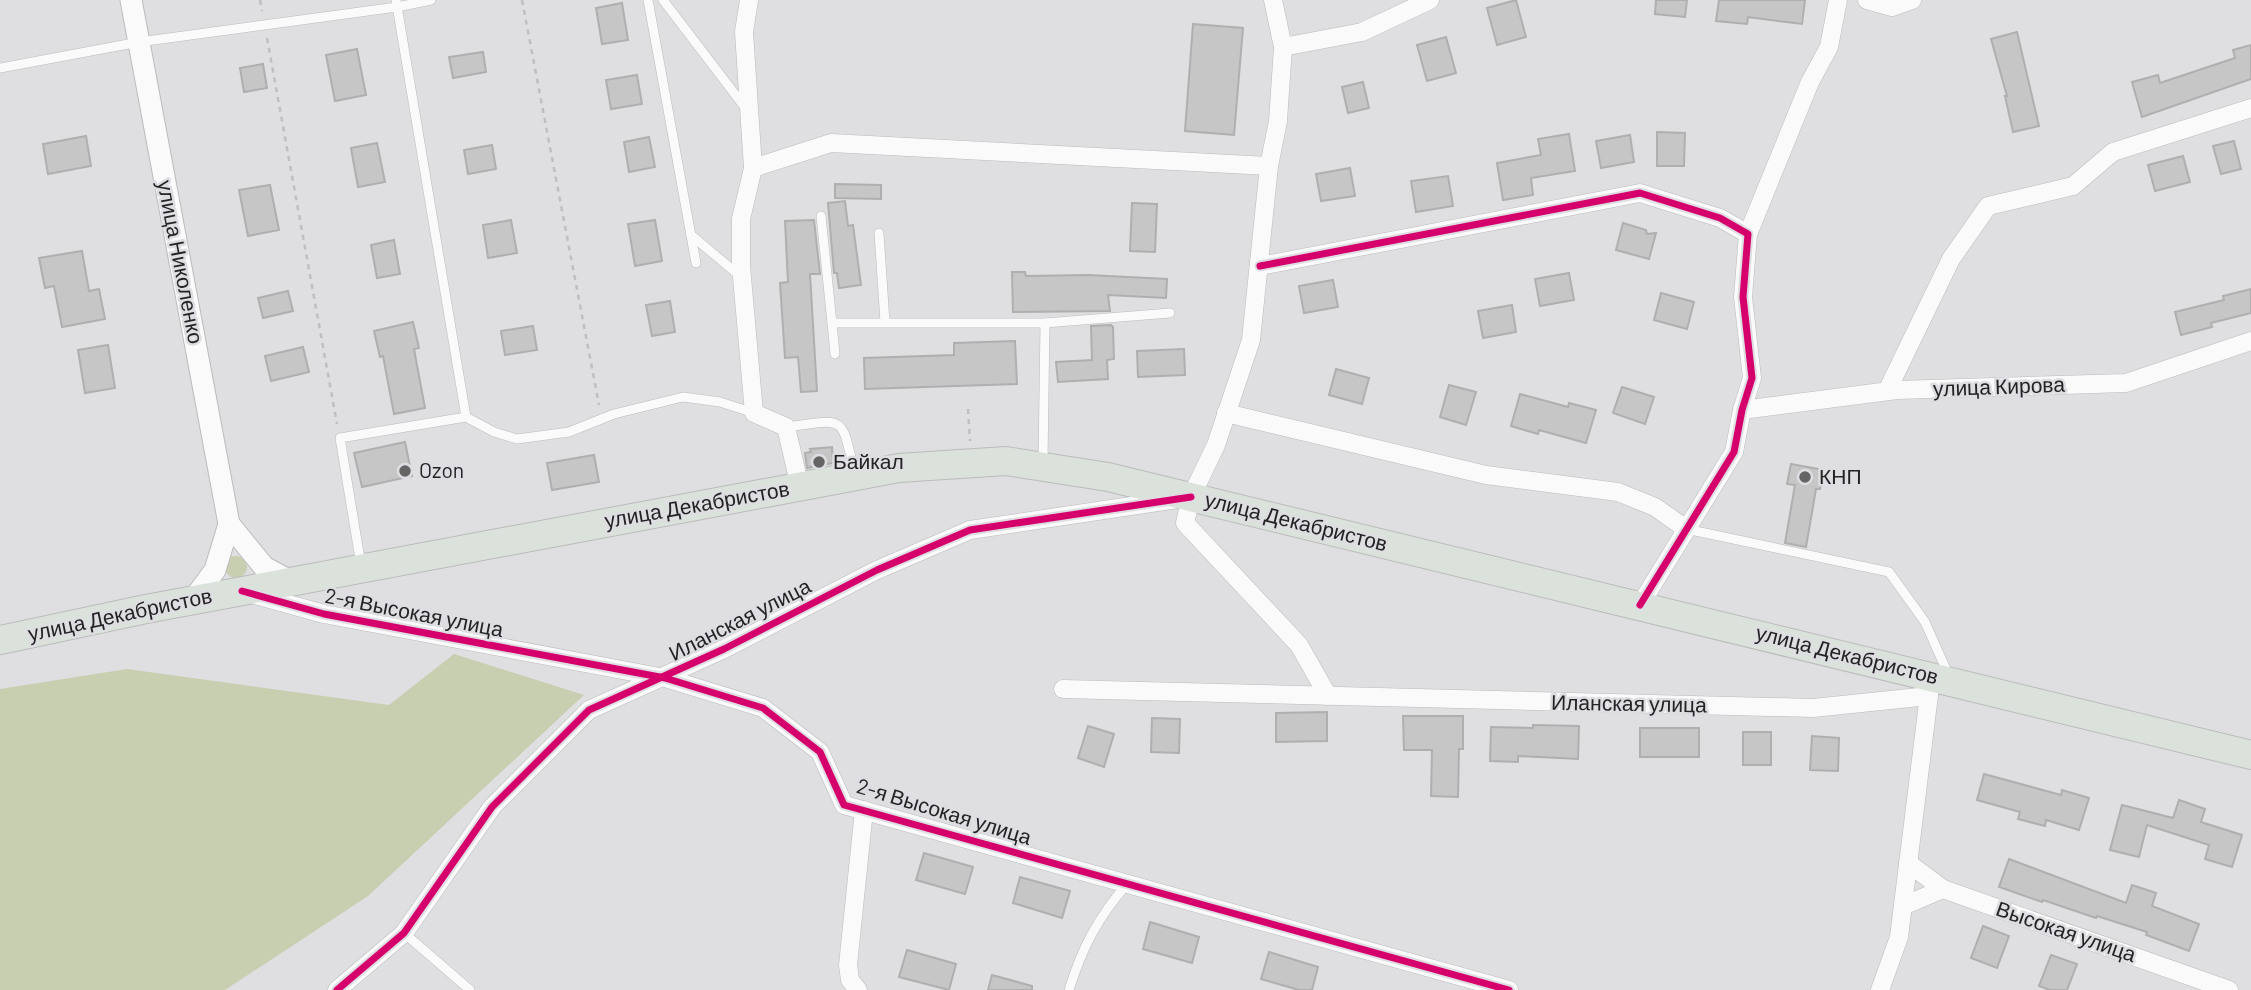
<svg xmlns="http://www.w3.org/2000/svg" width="2251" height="990" viewBox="0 0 2251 990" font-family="Barlow,sans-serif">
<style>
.green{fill:#c8ceb0}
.building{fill:#c6c6c6;stroke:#afafb0;stroke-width:2}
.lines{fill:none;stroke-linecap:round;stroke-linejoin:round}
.service-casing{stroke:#bbbbbc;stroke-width:10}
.minor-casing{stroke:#bbbbbc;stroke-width:19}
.tertiary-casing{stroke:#bbbbbc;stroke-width:23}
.primary-casing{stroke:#bbbbbc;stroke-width:30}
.path{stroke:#bfbfc0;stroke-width:2.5;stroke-dasharray:5 5;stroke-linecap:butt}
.service{stroke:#fafafa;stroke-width:9}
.minor{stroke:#fafafa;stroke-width:18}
.tertiary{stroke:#fafafa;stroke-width:21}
.primary{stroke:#dbe2dc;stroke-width:28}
.cycleway-casing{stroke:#dedee2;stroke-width:11}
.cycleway{stroke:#d6006c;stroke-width:7}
.poi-dot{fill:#656566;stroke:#dedee2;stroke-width:2.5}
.labels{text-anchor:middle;stroke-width:5;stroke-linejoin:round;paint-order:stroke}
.street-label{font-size:21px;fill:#232324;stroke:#dedee2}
.poi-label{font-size:21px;fill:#232324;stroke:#dedee2;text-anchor:start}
</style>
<rect width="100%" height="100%" fill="#dfdfe1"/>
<g class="green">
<circle cx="236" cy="567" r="11"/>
<polygon points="454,654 584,695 368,896 225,990 0,990 0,689 127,669 389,705"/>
</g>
<g class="building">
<polygon points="1516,0 1526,37 1497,45 1487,8"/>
<polygon points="1656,0 1687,0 1685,17 1655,14"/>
<polygon points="1719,0 1805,0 1802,24 1748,17 1747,24 1716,21"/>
<polygon points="622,3 628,40 602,44 596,8"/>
<polygon points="1193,24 1243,28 1234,135 1185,131"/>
<polygon points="2017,32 2039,126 2013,132 2005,96 2007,96 1991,39"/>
<polygon points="1446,37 1456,73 1427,81 1417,45"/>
<polygon points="2251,45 2251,79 2142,117 2132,82 2158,75 2160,83 2235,58 2233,50"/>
<polygon points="357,49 366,95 335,101 326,55"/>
<polygon points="483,52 486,72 453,78 449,57"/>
<polygon points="263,64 267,88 244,92 240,68"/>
<polygon points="637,75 642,104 611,109 606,80"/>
<polygon points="1363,82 1369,108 1348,113 1342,87"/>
<polygon points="1657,132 1685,133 1684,166 1657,166"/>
<polygon points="1569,134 1575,171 1531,178 1533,195 1503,200 1497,163 1541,155 1538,139"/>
<polygon points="1630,135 1634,162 1601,168 1596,141"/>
<polygon points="86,136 91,166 48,174 43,144"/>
<polygon points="649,137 655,167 629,172 624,142"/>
<polygon points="2234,141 2241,169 2221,174 2213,146"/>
<polygon points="377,143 385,182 358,187 351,148"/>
<polygon points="492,145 496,169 468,174 464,150"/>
<polygon points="2183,156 2190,182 2155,191 2148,165"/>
<polygon points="1350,168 1355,196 1321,201 1316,174"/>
<polygon points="1448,176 1453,206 1416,212 1411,181"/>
<polygon points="835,184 881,185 881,199 835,198"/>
<polygon points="270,185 279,230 248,236 239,190"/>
<polygon points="845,201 848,226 853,225 861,285 839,288 837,273 834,273 828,203"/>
<polygon points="1132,203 1157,204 1155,252 1130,251"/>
<polygon points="511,220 517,253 488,258 483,225"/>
<polygon points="655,220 662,261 635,266 628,224"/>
<polygon points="814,220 820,274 810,274 817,391 801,392 798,357 785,358 780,283 788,282 785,221"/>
<polygon points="1623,223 1646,230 1647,234 1656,233 1649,259 1616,250"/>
<polygon points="394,240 400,274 377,278 371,245"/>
<polygon points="82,251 89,291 99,289 105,319 62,327 54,286 45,288 39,258"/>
<polygon points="1012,272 1025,272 1026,276 1088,275 1167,279 1166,298 1108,295 1110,311 1013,312"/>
<polygon points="1569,273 1574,300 1540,306 1535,279"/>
<polygon points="1333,280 1338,307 1304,313 1299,286"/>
<polygon points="2251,289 2251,313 2211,323 2212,327 2181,335 2175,312 2224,300 2223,296"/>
<polygon points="288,291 293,311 263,318 258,298"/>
<polygon points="1661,293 1694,302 1687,329 1654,320"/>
<polygon points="670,301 675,332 652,336 646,305"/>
<polygon points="1512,305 1516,332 1483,338 1478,311"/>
<polygon points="413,322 419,348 414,349 425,408 394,414 383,356 380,357 374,331"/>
<polygon points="1111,325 1113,327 1114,359 1107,360 1108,379 1058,382 1056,362 1092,360 1091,326"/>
<polygon points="533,326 537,350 505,355 501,331"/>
<polygon points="1015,341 1017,384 865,389 864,358 954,355 954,343"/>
<polygon points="108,345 115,388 85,393 78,350"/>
<polygon points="303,347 309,372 271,381 265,356"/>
<polygon points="1184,349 1185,375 1138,377 1137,351"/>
<polygon points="1336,369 1369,378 1362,404 1329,395"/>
<polygon points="1449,385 1476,392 1466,425 1440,417"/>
<polygon points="1622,387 1654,397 1645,424 1613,413"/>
<polygon points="1520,394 1568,407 1569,403 1596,410 1586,443 1539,430 1538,434 1511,426"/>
<polygon points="405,442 412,476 362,487 354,453"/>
<polygon points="832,447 833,463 807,468 805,453 811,452 810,449"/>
<polygon points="594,455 599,482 552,490 547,463"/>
<polygon points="1791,464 1824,470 1820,489 1816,489 1806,547 1785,543 1795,485 1787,484"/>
<polygon points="1327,712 1327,741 1276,742 1276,713"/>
<polygon points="1403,716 1463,716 1463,749 1459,749 1458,797 1431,796 1432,750 1404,750"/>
<polygon points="1152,718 1180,719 1179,753 1151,752"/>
<polygon points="1533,725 1579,726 1578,759 1518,756 1518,762 1490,761 1491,727 1533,728"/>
<polygon points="1088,726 1114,734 1104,767 1078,758"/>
<rect x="1640" y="728" width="59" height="29"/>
<rect x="1743" y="732" width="28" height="33"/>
<polygon points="1812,736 1839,738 1838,771 1810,770"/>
<polygon points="1984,774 2061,795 2062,790 2089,798 2079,830 2046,820 2045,826 2018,819 2020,812 1977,800"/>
<polygon points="2179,800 2205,809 2201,822 2242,835 2232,867 2205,859 2209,845 2147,825 2139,857 2110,850 2122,805 2173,818"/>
<polygon points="924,853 973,867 965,894 916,880"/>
<polygon points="2009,859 2126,903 2132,885 2156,893 2152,906 2199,924 2189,951 2146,935 2147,932 2097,916 2096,918 2043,900 2042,902 1999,887"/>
<polygon points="1020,877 1070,891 1062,918 1013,903"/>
<polygon points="1150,922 1199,937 1192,963 1143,949"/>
<polygon points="1983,926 2009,936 1997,968 1971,958"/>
<polygon points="907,950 956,964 949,990 899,977"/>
<polygon points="1269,952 1318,967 1312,990 1299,990 1261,979"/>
<polygon points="2051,955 2077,964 2067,990 2050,990 2039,986"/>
<polygon points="992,975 1032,986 1032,990 988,990"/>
</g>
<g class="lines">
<g class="service-casing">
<g id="service">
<polyline points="396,0 466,417"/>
<polyline points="648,0 696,263"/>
<polyline points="663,0 747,110"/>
<polyline points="0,68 139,42 397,7 431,0"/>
<polyline points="821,216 832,323 1045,323 1043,462"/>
<polyline points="879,233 885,322"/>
<polyline points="691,235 740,276"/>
<polyline points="832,323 835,354"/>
<polyline points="1045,323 1170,313"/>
<path d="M786 427C844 420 841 412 854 471"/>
<polyline points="1686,529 1889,572 1925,622 1949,676"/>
<polyline points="361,565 340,438 466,417 494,432 517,439 569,432 614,414 683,397 720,402 754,413"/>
<polyline points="404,933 470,990"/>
<path d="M1069 990C1082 948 1098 917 1128 883"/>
</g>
</g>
<g class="minor-casing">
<g id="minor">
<polyline points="749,0 744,32 753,168 831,143 1269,166"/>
<polyline points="1273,0 1283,47 1278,121 1269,166 1251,340 1216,445 1191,497 1185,523 1299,645 1328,696"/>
<polyline points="1867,0 1892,7 1912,0"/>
<polyline points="1283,47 1362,32 1430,0"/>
<polyline points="753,168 741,219 741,266 754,413 786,427 800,487"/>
<polyline points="1748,234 1810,82 1829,47 1838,0"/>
<polyline points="1260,266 1640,193 1720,218 1748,234 1743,297 1752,378 1742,410 1734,452 1640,605"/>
<polyline points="1887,391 1951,259 1988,206 2073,186 2113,152 2251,108"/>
<polyline points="1742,410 1897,390 2126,383 2251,341"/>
<polyline points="1226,413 1486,475 1618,492 1655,507 1686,529"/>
<polyline points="252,594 324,614 665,678 763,708 820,752 844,805 1509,990"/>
<polyline points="1063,689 1813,708 1929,696"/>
<polyline points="1908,863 1943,889 2229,990"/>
<polyline points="1903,906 1943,889"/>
<polyline points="337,990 404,933 492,807 589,710 724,649 877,570 970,530 1178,499"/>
<polyline points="858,990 850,980 848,965 864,810"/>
<polyline points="1880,990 1899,937 1930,687"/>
</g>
</g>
<g class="tertiary-casing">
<g id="tertiary">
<polyline points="131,0 229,524 215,570 193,600"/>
<polyline points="229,524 264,567 290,581"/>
</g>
</g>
<g class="primary-casing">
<polyline id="primary" points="0,640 146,609 899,468 1006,461 1108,477 2251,755"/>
</g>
<g class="path">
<polyline points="260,0 262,11"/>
<polyline points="522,0 599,405"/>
<polyline points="267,38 337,424"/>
<polyline points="968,409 970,441"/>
</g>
<use href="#service" class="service"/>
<use href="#minor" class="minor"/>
<use href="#tertiary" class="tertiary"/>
<use href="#primary" class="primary"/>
<g class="cycleway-casing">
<g id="cycleway">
<polyline points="1260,266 1640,193 1720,218 1748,234 1743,297 1752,378 1742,410 1734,452 1640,605"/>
<polyline points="242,591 324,614 665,678 763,708 820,752 844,805 1509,990"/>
<polyline points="337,990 404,933 492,807 589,710 724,649 877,570 970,530 1191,497"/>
</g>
</g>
<use href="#cycleway" class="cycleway"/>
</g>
<g class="poi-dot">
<circle cx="819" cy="462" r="7"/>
<circle cx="405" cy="471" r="7"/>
<circle cx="1805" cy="477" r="7"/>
</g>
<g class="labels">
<g class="street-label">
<text transform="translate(180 262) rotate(79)" y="7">улица Николенко</text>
<text transform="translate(1999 387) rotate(-2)" y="7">улица Кирова</text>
<text transform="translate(697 505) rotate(-10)" y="7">улица Декабристов</text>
<text transform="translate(1296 522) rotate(14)" y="7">улица Декабристов</text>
<text transform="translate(414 613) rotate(11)" y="7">2-я Высокая улица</text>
<text transform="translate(120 615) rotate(-12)" y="7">улица Декабристов</text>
<text transform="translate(740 620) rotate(-27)" y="7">Иланская улица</text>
<text transform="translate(1847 655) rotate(14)" y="7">улица Декабристов</text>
<text transform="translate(1629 704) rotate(1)" y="7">Иланская улица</text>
<text transform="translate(944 812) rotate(17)" y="7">2-я Высокая улица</text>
<text transform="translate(2066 932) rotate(19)" y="7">Высокая улица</text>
</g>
<g class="poi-label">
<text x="833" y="469">Байкал</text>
<text x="419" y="478">Ozon</text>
<text x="1819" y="484">КНП</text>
</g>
</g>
</svg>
